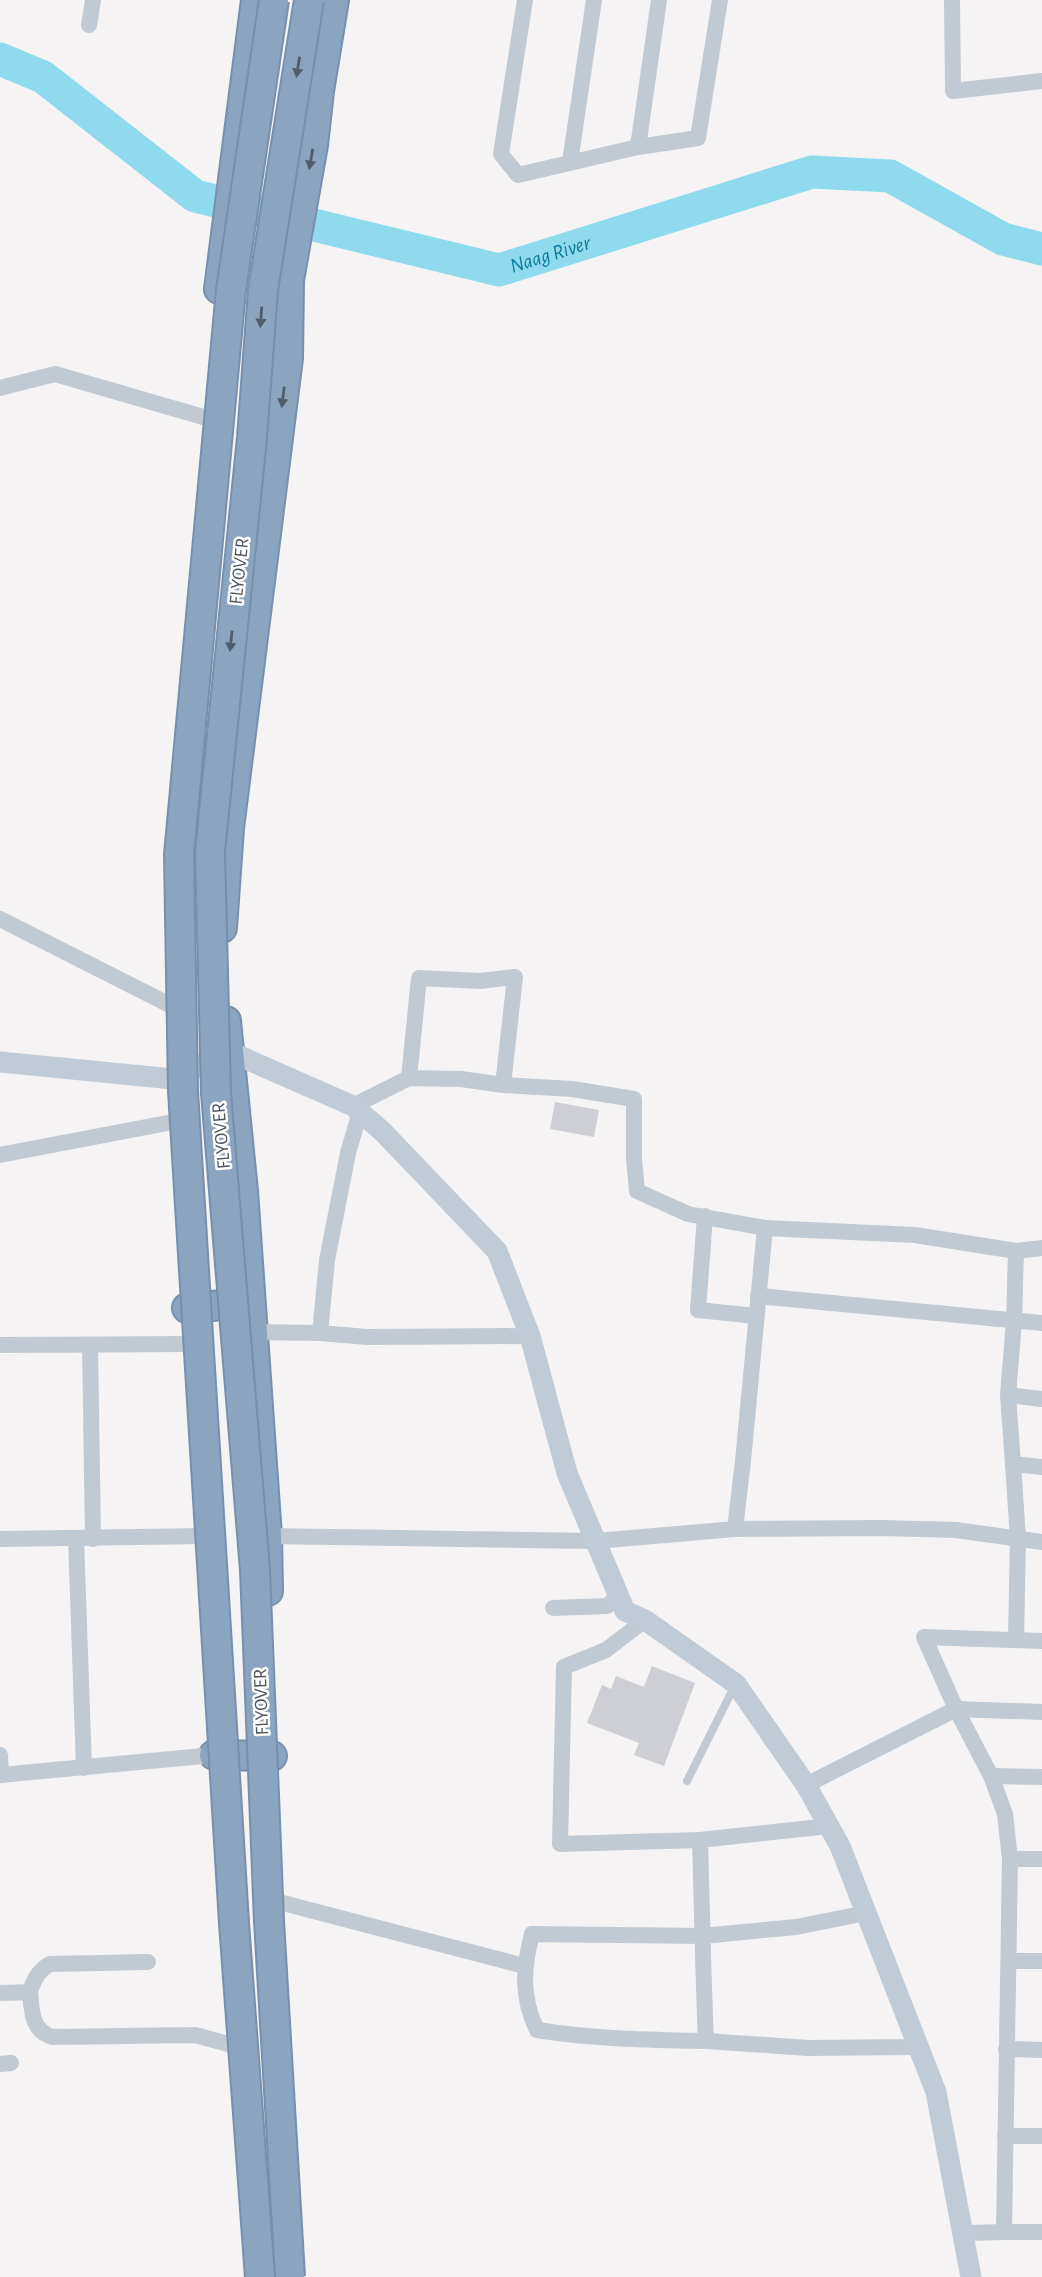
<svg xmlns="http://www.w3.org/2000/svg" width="1042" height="2277" viewBox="0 0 1042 2277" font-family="'Alegreya Sans',sans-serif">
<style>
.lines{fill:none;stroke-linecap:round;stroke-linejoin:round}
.river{stroke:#90daee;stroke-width:33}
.building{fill:#cdcfd5}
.highway-casing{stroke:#7690ad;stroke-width:32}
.lane{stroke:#c1cad2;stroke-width:8}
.street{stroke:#c1cad2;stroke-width:16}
.secondary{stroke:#c1cbd6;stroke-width:21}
.highway{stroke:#8ba5c1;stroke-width:28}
.highway-bridge-casing{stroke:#7690ad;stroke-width:32;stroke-linecap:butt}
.highway-bridge{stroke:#8ba5c1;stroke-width:28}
.oneway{fill:#505e6b}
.labels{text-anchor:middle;stroke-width:5;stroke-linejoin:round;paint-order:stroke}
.street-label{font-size:19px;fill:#4a5661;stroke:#fff}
.water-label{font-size:21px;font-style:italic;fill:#0c7c9b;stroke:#fff}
</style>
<rect width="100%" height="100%" fill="#f5f3f3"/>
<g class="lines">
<path class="river" id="s1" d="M0 59 43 77 195 196 499 270 812 172 890 176 1003 239 1042 249"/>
</g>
<g class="building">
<polygon points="555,1102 599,1110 594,1137 550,1129"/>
<polygon points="652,1666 695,1683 664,1766 634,1755 639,1743 587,1723 602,1685 611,1689 616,1676 644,1687"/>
</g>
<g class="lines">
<g class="highway-casing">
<g id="highway">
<polyline points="219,289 256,0"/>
<polyline points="222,928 229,828 288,358 289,280 313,145 319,91 334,0"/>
<polyline points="226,1021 243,1191 267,1536 268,1591"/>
<polyline points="187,1308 250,1303"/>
<polyline points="214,1755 272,1756"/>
</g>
</g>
<polyline class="lane" points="687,1781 734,1687"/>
<g class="street">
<polyline points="525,0 501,154 518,175 638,147 698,138 720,0"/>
<polyline points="952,0 953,91 1042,81"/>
<polyline points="89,25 93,0"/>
<polyline points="638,147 659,0"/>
<polyline points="570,162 594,0"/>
<polyline points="0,388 55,374 210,419"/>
<polyline points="0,919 172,1006"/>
<polyline points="409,1078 419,978 480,981 515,977 503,1085"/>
<polyline points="353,1106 409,1078 461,1079 503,1085 572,1089 634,1099 634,1159 637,1191 688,1214 765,1228 915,1235 1016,1251 1042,1248"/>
<polyline points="0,1155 178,1121"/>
<polyline points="705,1216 698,1310 756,1316"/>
<polyline points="758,1296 1042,1323"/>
<polyline points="252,1332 320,1333 367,1337 530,1336"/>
<polyline points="320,1333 327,1260 348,1153 360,1112"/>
<polyline points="0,1345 190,1344"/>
<polyline points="90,1345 93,1539"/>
<polyline points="1008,1395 1042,1399"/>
<polyline points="1013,1464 1008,1395 1014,1321 1016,1251"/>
<polyline points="735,1529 743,1461 765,1228"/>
<polyline points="267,1536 596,1541 735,1529 882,1528 956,1530 1042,1542"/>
<polyline points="0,1539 204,1536"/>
<polyline points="76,1539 84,1768"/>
<polyline points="553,1608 607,1606 619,1596"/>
<path d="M645 1620 606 1650 564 1667 560 1844 700 1840C702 1907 703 1974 706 2041 650 2040 593 2039 537 2030 521 1997 523 1968 532 1934L702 1936 796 1927 866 1913"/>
<polyline points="1016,1640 1018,1538 1013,1464 1042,1467"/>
<polyline points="0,1755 1,1775"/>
<polyline points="0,1775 214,1755"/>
<polyline points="991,1776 956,1709 924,1637 1042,1641"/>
<polyline points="1042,1777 991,1776 1005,1814 1010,1859 1004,2232 1042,2232"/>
<polyline points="806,1785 956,1709 1042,1712"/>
<polyline points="700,1840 829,1826"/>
<polyline points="1010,1859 1042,1859"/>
<polyline points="279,1902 524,1966"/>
<polyline points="1010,1961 1042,1961"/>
<path d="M30 1992C34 1979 38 1971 50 1964L148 1962"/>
<path d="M0 1993 30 1992C32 2011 31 2030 52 2037L195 2035 239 2047"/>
<polyline points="706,2041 808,2048 918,2047"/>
<polyline points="1006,2049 1042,2050"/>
<polyline points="0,2064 11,2063"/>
<polyline points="1005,2136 1042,2136"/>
<polyline points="964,2233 1004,2232"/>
</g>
<polyline class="secondary" points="0,1062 173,1079 228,1051 353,1106 382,1131 497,1251 530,1336 567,1473 625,1611 645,1620 736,1684 806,1785 840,1846 936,2092 971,2277"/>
<use href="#highway" class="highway"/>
<g class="highway-bridge-casing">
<g id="highway-bridge">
<polyline points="260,2277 234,1923 183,1091 179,855 231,290 274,0"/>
<polyline points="290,2277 269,1921 255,1570 216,1093 210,852 252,438 263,290 309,0"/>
</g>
</g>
<use href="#highway-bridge" class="highway-bridge"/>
</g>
<defs><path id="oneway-solid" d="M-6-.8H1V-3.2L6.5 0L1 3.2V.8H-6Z" transform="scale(1.75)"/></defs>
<g class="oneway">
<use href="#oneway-solid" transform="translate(298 67) rotate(99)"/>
<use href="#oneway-solid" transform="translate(311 159) rotate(100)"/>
<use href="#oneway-solid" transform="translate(261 317) rotate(94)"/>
<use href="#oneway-solid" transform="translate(283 397) rotate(97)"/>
<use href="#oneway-solid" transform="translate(231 641) rotate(96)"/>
</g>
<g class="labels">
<g class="street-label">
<text transform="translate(238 571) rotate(-84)" y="7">FLYOVER</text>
<text transform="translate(220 1136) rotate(-95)" y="7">FLYOVER</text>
<text transform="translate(260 1702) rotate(-92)" y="7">FLYOVER</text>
</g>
<g class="water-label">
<text dy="7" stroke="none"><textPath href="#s1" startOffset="606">Naag River</textPath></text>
</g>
</g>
</svg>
